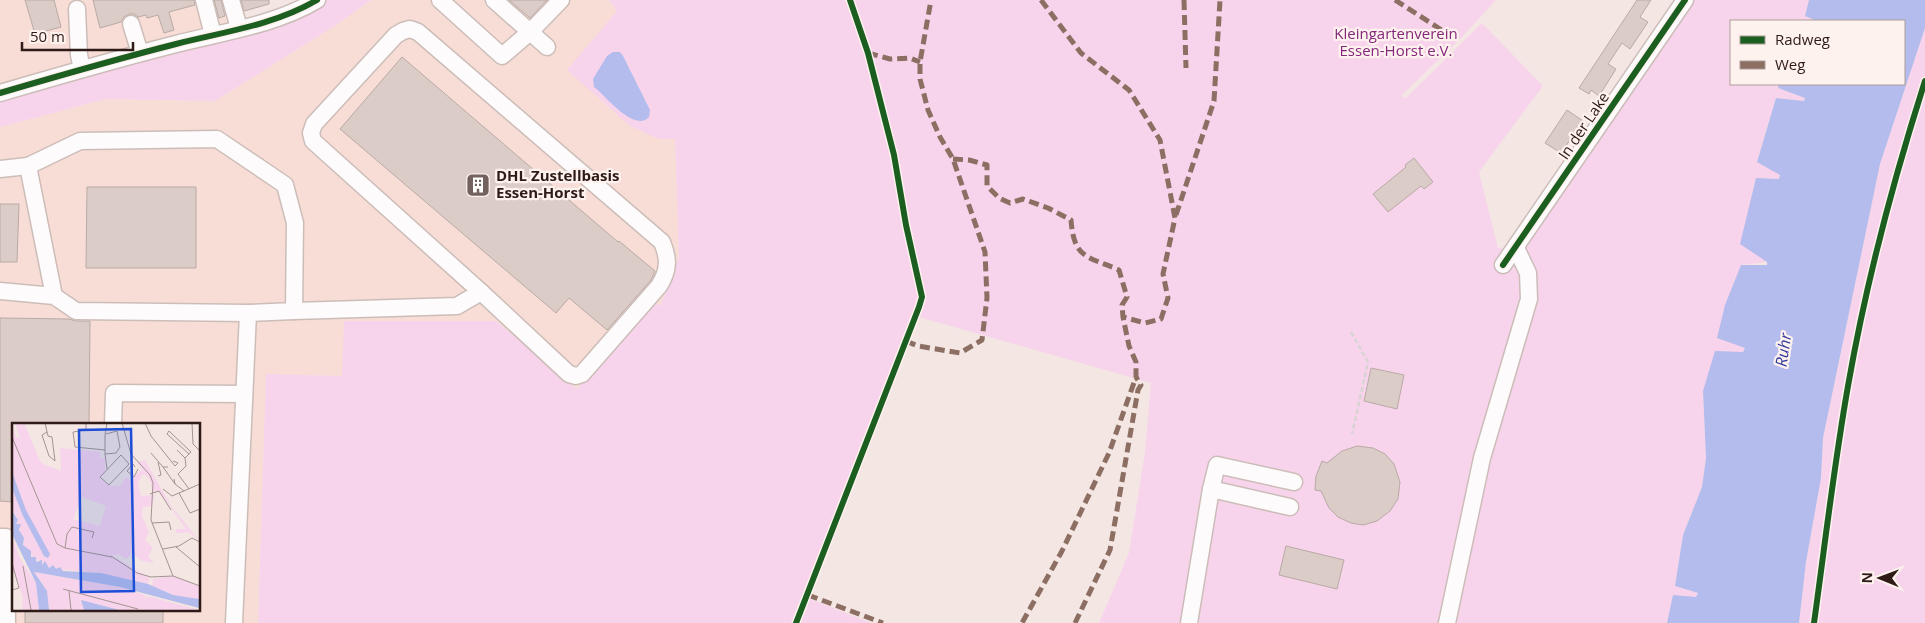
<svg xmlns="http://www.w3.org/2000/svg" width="1925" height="623" viewBox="0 0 1925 623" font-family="'Open Sans',sans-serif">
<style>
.built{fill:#f8ddd6;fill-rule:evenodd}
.green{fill:#f7d4eb}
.water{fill:#b3bcec}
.building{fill:#dcccc8;stroke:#b9aaa6}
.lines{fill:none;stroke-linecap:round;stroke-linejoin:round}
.minor-casing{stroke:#ccbdb9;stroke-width:19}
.path{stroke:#d9d4d4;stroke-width:2.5;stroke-dasharray:5 2.5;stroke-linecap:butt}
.minor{stroke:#fdfbfb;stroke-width:16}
.quiet{stroke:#8d6e63;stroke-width:5;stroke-dasharray:10 5;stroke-linecap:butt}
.cycleway-casing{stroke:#fef2ef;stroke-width:9}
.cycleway{stroke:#1b5e20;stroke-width:6}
.labels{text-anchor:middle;stroke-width:4.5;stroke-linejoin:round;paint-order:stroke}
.park-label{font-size:15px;fill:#85287b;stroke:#fef2ef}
.street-label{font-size:15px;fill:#2e1a16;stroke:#fef2ef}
.poi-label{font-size:15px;font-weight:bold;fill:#2e1a16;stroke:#fef2ef;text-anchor:start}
.water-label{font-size:16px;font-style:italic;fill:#2e389b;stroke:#fef2ef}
.inset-road{fill:none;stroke:#a49491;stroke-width:1}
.view{fill:#1d4ed8;fill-opacity:0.15;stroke:#1d4ed8;stroke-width:2.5}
.inset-edge{fill:none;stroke:#2e1a16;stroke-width:2.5}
</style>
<rect width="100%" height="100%" fill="#f3e6e3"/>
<g class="built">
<polygon points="0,0 229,0 237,27 0,90"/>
<path d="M371 0H609L617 11 659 139H675L679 257 661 305 650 304 577 389 496 321 343 376 266 374 258 623H0V127L106 99 215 101 336 25ZM14 424H199V609H14Z"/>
</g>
<g class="green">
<polygon points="321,0 371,0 336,25 215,101 106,99 0,127 0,99"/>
<polygon points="609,0 1496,0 1462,37 1401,96 1406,98 1482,23 1543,86 1479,172 1498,248 1511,250 1689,0 1809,0 1805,16 1817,21 1731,21 1731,84 1779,84 1778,88 1806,98 1804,101 1776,98 1757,161 1780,175 1779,179 1756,178 1750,205 1767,262 1741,265 1745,347 1743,352 1703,391 1706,458 1702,487 1683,535 1675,586 1698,593 1696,597 1673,596 1667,623 1099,623 1129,553 1145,452 1151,383 912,315 803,596 871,623 258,623 266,374 342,376 344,321 496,321 577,389 650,304 661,305 679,257 675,139 659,139 630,126 567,70 617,11"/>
<polygon points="1925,28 1925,623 1799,623 1806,562 1821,478 1823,438 1880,164"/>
</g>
<g class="water">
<polygon points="1809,0 1925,0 1925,28 1880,164 1823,438 1821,478 1806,562 1799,623 1667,623 1673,595 1696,597 1698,593 1675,586 1683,535 1702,487 1706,458 1703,391 1715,351 1743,352 1745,348 1717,338 1725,305 1741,265 1767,265 1767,262 1740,244 1756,178 1779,179 1780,175 1757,162 1776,98 1804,101 1805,98 1778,88 1779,84 1904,84 1904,21 1817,21 1805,16"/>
<path d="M613 52H620L623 56 650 110 649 117C634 133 605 95 594 87L593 79 607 56Z"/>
</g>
<g class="building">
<polygon points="25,0 54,0 61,27 35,34"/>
<polygon points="93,0 194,0 195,5 169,12 174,30 164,33 158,15 147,18 146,15 138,17 134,14 129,14 124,17 121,22 100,28"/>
<polygon points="214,0 221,0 225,16 219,18"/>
<polygon points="241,0 269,0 269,4 244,11"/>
<polygon points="509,0 547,0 530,18"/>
<polygon points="1637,0 1651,0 1640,17 1648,22 1630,49 1622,43 1608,64 1616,69 1599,96 1591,90 1589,94 1579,88"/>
<polygon points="402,57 618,242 619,241 655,271 651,280 607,330 569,298 556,313 340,129"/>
<polygon points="1567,110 1583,121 1561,153 1545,143"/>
<polygon points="1414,158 1433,182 1424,189 1421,186 1388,212 1373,194 1406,167 1405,165"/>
<polygon points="87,187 196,187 196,268 86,268"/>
<polygon points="0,204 19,204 17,262 0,262"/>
<polygon points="0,318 69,319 76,321 90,321 89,424 14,424 14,502 0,501"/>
<polygon points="1371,368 1404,375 1397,409 1364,401"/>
<polygon points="1357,446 1373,448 1385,454 1394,464 1400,482 1398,499 1390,511 1377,521 1363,525 1351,523 1338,517 1329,508 1321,491 1315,490 1316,476 1322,461 1327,463 1342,451"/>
<polygon points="1286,546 1344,560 1337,589 1279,575"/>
<rect x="25" y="609" width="138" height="14"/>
</g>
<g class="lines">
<g class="minor-casing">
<g id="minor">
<polyline points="204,0 213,35"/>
<polyline points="231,0 239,28"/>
<polyline points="440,0 502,56 530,32 561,0"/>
<polyline points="494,0 547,47"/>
<polyline points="77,9 79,55 82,69"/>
<polyline points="131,24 140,53"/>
<path d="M410 29 418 32 662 242C669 259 669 270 659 286L582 374 576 376 569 374 481 292 313 141 311 133 314 124 396 35 403 31Z"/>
<path d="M0 93C58 76 117 59 176 44 223 32 275 25 317 0"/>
<polyline points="0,169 28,166"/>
<polyline points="1503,265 1685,0"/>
<polyline points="0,291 54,296 76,311 248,313 294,311 295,223 285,185 217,139 80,141 28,166 54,296"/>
<polyline points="294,311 457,306 481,292"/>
<polyline points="113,424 114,393 244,394"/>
<polyline points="1211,489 1290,507"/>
<polyline points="0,537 6,537 7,623"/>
<polyline points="234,623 248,313"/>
<polyline points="1189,623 1211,489 1217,465 1294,482"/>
<polyline points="1447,623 1482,458 1529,299 1528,273 1516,248"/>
</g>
</g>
<polyline class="path" points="1351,332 1368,362 1352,434"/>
<use href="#minor" class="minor"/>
<g class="quiet">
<polyline points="1041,0 1081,53 1129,90 1160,140 1175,218 1163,274 1168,298 1161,319 1145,323 1123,317"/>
<polyline points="1184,0 1186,68"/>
<polyline points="1395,0 1451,36"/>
<polyline points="868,53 890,59 910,58 920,62"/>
<path d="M953 159 969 160 987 165V186L999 198 1010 203 1023 199 1048 208 1071 220C1074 259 1087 256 1119 270L1127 297 1122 305 1123 317 1129 346 1136 362V377L1109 453 1062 551 1022 623"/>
<polyline points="1176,215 1214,101 1220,0"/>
<polyline points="906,341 918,346 960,353 982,340 987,298 985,252 953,159 940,137 928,110 920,79 920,62 931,0"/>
<polyline points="808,595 883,623"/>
<polyline points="1075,623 1110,550 1138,390 1141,385 1136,377"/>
</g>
<g class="cycleway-casing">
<g id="cycleway">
<path d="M0 93C58 76 117 59 176 44 223 32 275 25 317 0"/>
<polyline points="1503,265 1685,0"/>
<polyline points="796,623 919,307 922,297 906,225 894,155 868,53 850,0"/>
<path d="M1814 623C1825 544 1834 465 1848 386 1866 283 1893 181 1925 81"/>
</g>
</g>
<use href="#cycleway" class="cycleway"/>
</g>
<defs>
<g id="building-square" transform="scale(1.25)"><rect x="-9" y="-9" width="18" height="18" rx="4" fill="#73615e" stroke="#fef2ef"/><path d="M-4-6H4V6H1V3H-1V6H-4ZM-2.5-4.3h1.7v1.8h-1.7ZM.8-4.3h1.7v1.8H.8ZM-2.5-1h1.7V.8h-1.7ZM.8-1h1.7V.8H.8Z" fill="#fff"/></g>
</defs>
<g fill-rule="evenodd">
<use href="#building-square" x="478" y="185"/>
</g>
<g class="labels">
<g class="park-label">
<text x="1396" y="39">Kleingartenverein<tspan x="1396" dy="17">Essen-Horst e.V.</tspan></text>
</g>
<g class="street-label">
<text transform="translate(1584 126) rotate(-56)" y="5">In der Lake</text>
</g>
<g class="poi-label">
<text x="496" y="181">DHL Zustellbasis<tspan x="496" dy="17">Essen-Horst</tspan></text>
</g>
<g class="water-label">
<text transform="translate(1783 350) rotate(-82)" y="6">Ruhr</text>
</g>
</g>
<g transform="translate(12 423)">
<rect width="188" height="188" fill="#f3e6e3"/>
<path d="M3 0H12L29 40 49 48 48 25 88 29V35H93V48L87 55 98 63H108L114 54 119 58 128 47 132 49 125 39 133 37 159 83 187 117 177 109 164 110V106H174L147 68 141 69 138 57 132 50 126 59 129 73 143 72 140 83 131 84 130 93 137 109 133 117 141 125 136 133 142 140 130 138 120 130 114 136 107 131 100 133 138 155 136 161 119 160 115 156 100 155 89 150 44 146 29 142 27 136 25 139 11 121 13 115 8 113V104L4 101 6 97 1 95 3 91 0 88V1L4 14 8 15ZM70 74 94 83 88 103 61 96ZM0 115 9 137 24 160 27 187H10L11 174 0 144ZM22 149 108 164 133 172 134 176 136 173 187 187H37L34 166ZM161 153 187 163V176L161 172 140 163 141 156Z" fill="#f7d4eb" fill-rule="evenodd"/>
<path d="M0 49 14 87 38 131 36 135 32 133 11 93 0 65ZM0 88 6 97 4 101H9L7 107 12 115 11 122 19 128V134H24V139L30 137V142L33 138 37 145 41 142 44 146 48 144 51 148 89 150 136 161 161 172 187 176V185L108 164 22 149 35 168 37 187H27L24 160 0 111ZM69 177 107 187H72Z" fill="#b3bcec"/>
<path class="inset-road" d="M33 0 34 4 35 9 36 13 40 14 43 38 37 33 30 12 35 9M74 0V7L61 9 63 24 93 27M110 0 119 31 138 52 141 60 139 97 161 153M133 0 139 13 163 43 166 40 161 38M180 0 181 21 188 28M94 11 105 8 108 24 104 30 93 31V12L95 0M0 14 45 121 53 125 55 111 60 104 82 109 80 115M165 27 173 35 174 43 166 51 177 66M139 30 151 44M93 31 95 46M109 32 117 41 97 62 88 54ZM173 35 179 29 157 8 155 11 177 31M146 39 149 52 146 53M123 44 121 41 115 48 122 54 126 46M156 44H151L163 61M162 56 163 61 172 68M151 66 160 73 188 61M167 70 178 90 188 86M138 71 147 68 159 87M140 100 157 99 159 107M164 124 188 144M53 125 100 134M151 126 167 123 180 115 188 119M99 133 125 150 139 154 161 153 188 163M0 140 7 165 0 167M11 143 19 187M51 166 126 186M57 168 59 187"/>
<path class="view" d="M119 6 122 168 69 169 67 7Z"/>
<rect width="188" height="188" class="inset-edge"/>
</g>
<rect x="1730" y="20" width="175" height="65" fill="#fef2ef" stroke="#ab9c98"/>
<rect x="1740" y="36" width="25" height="8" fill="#1b5e20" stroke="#ab9c98"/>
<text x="1775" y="45" font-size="15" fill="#2e1a16">Radweg</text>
<rect x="1740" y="61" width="25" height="8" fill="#8d6e63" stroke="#ab9c98"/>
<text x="1775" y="70" font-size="15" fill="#2e1a16">Weg</text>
<g transform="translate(1880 578) rotate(271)" stroke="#fef2ef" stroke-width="4" paint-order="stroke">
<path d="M0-4L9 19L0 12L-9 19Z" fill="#2e1a16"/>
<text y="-8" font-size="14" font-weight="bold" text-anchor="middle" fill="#2e1a16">N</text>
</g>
<path d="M22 42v8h111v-8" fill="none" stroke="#2e1a16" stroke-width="2.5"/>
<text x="30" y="42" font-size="15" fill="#2e1a16" stroke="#fef2ef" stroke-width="4" paint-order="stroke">50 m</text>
</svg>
